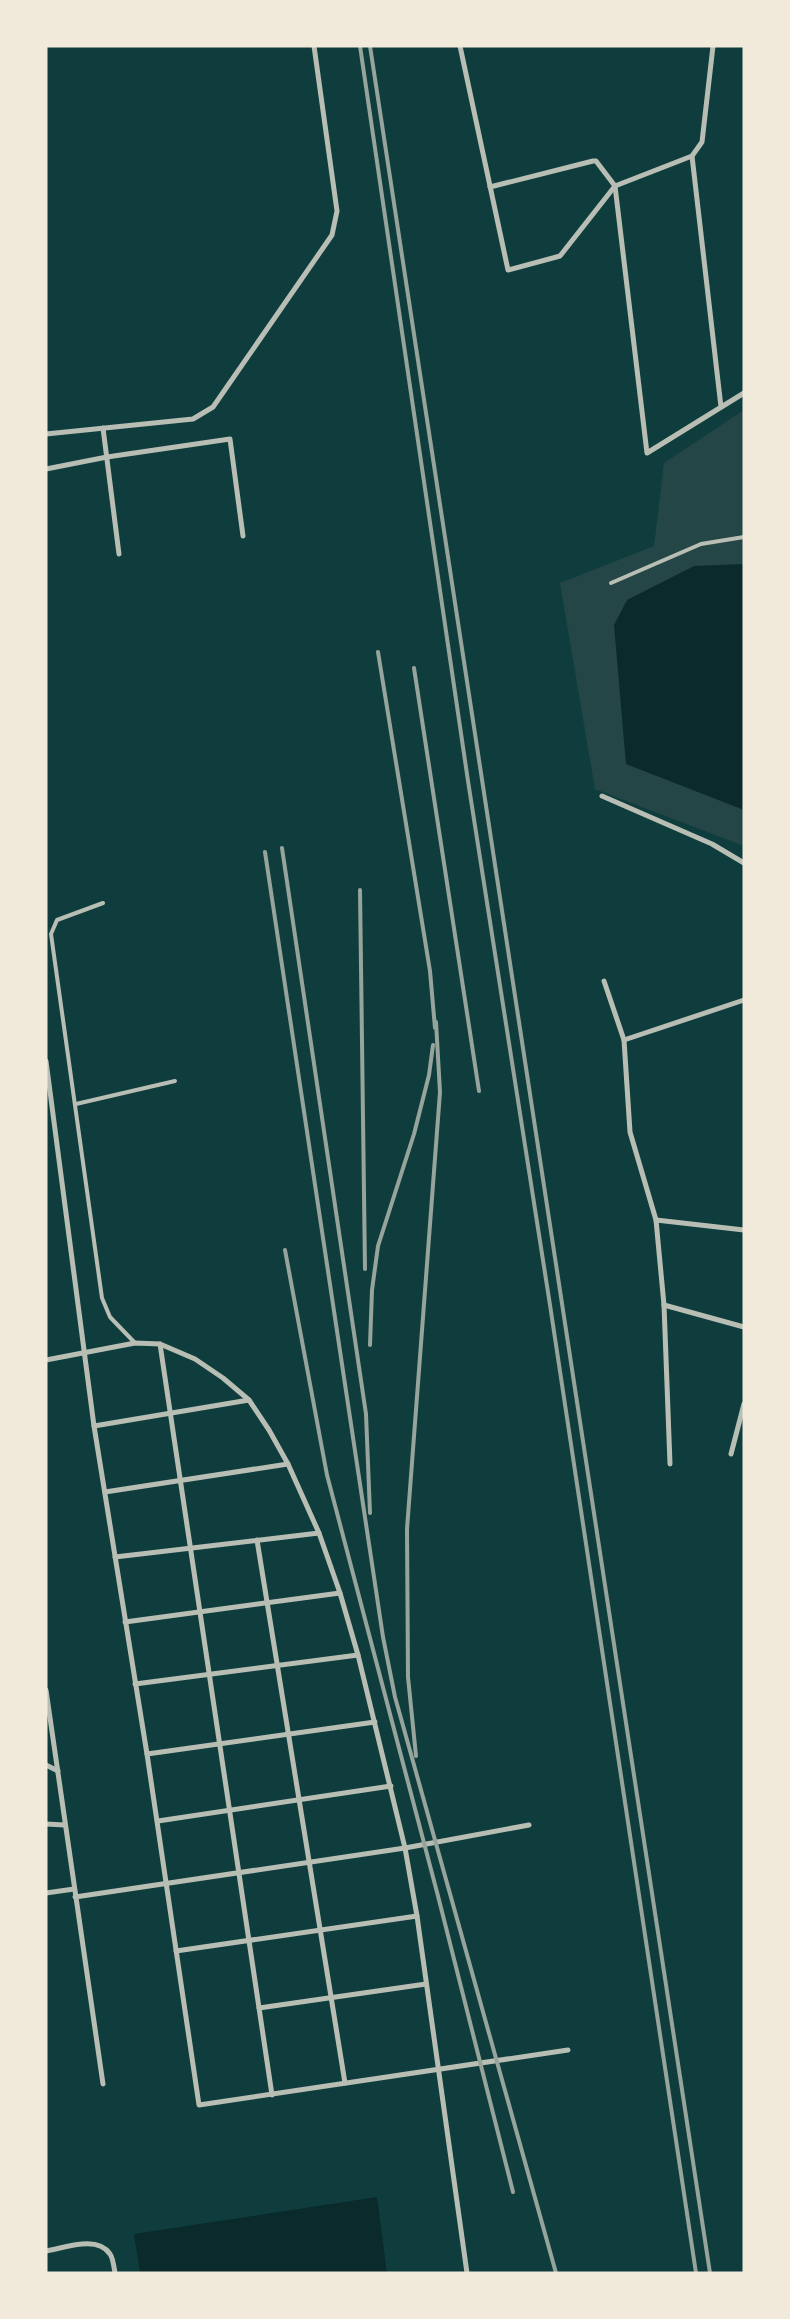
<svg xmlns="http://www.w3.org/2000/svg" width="790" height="2319" viewBox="0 0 790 2319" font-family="'PT Sans',sans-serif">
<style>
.green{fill:#244646}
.water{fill:#0a2a2b}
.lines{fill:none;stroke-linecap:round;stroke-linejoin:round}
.service{stroke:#b8beb3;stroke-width:4}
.minor{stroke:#b8beb3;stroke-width:5}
.rail{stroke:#97a49c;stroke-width:4}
</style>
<rect width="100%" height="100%" fill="#0f3d3e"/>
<polygon class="green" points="744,410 744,846 595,789 560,583 654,546 664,463"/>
<g class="water">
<polygon points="744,564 744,810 626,764 614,625 627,600 694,566"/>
<polygon points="377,2197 387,2273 140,2273 134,2234"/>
</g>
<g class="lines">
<g class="service">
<polyline points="611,583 701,544 744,537"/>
<polyline points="103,903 57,920 51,934 102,1298 110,1317 135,1343"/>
<polyline points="76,1104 175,1081"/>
</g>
<g class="minor">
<polyline points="460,46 508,270 560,256 615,186 692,156 702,142 713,46"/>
<polyline points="692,156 721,407"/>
<polyline points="490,187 593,161 596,161 615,186 647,453 744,393"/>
<polyline points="103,428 119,554"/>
<polyline points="46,434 193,419 213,407 332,235 337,211 314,46"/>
<polyline points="46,469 107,457 230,439 243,536"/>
<polyline points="602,796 712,844 744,863"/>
<polyline points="604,981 624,1040 630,1132 656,1220 664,1305 670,1464"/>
<polyline points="624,1040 744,1000"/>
<polyline points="46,1061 94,1426 147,1754 199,2105 568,2050"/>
<polyline points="656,1220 744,1230"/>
<polyline points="664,1305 744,1327"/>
<polyline points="160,1344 272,2095"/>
<polyline points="46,1360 135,1343 160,1344 195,1359 223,1378 249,1400 269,1430 288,1464 319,1533 340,1593 358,1655 405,1848 417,1916 467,2273"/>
<polyline points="94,1426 249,1400"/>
<polyline points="731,1454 744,1404"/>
<polyline points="105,1492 288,1464"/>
<polyline points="257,1540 345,2083"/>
<polyline points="115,1557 319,1533"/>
<polyline points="125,1622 340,1593"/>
<polyline points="135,1684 358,1655"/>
<polyline points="46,1690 103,2084"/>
<polyline points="147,1754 375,1722"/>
<polyline points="46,1765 58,1771"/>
<polyline points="158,1821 391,1786"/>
<polyline points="46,1824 65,1825"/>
<polyline points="46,1893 74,1889"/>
<polyline points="75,1897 405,1848 529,1825"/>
<polyline points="176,1951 417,1916"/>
<polyline points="259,2008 426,1984"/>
<path d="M46 2251C65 2248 97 2235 110 2254 113 2258 114 2267 115 2273"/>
</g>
<g class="rail">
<polyline points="360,46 468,781 550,1305 696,2273"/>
<polyline points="370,46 710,2273"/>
<polyline points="378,652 430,971 435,1028"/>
<polyline points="414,668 479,1091"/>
<polyline points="282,848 366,1414 370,1513"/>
<polyline points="265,852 383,1637 395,1697 556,2273"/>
<polyline points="360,890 365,1269"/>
<polyline points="285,1250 327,1475 438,1896 513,2192"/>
<polyline points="370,1345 372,1290 378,1246 414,1134 429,1075 433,1045"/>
<polyline points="416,1756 408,1677 407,1529 440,1092 436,1022"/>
</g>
</g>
<rect width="790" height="2319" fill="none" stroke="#f1e9da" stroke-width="95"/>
</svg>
